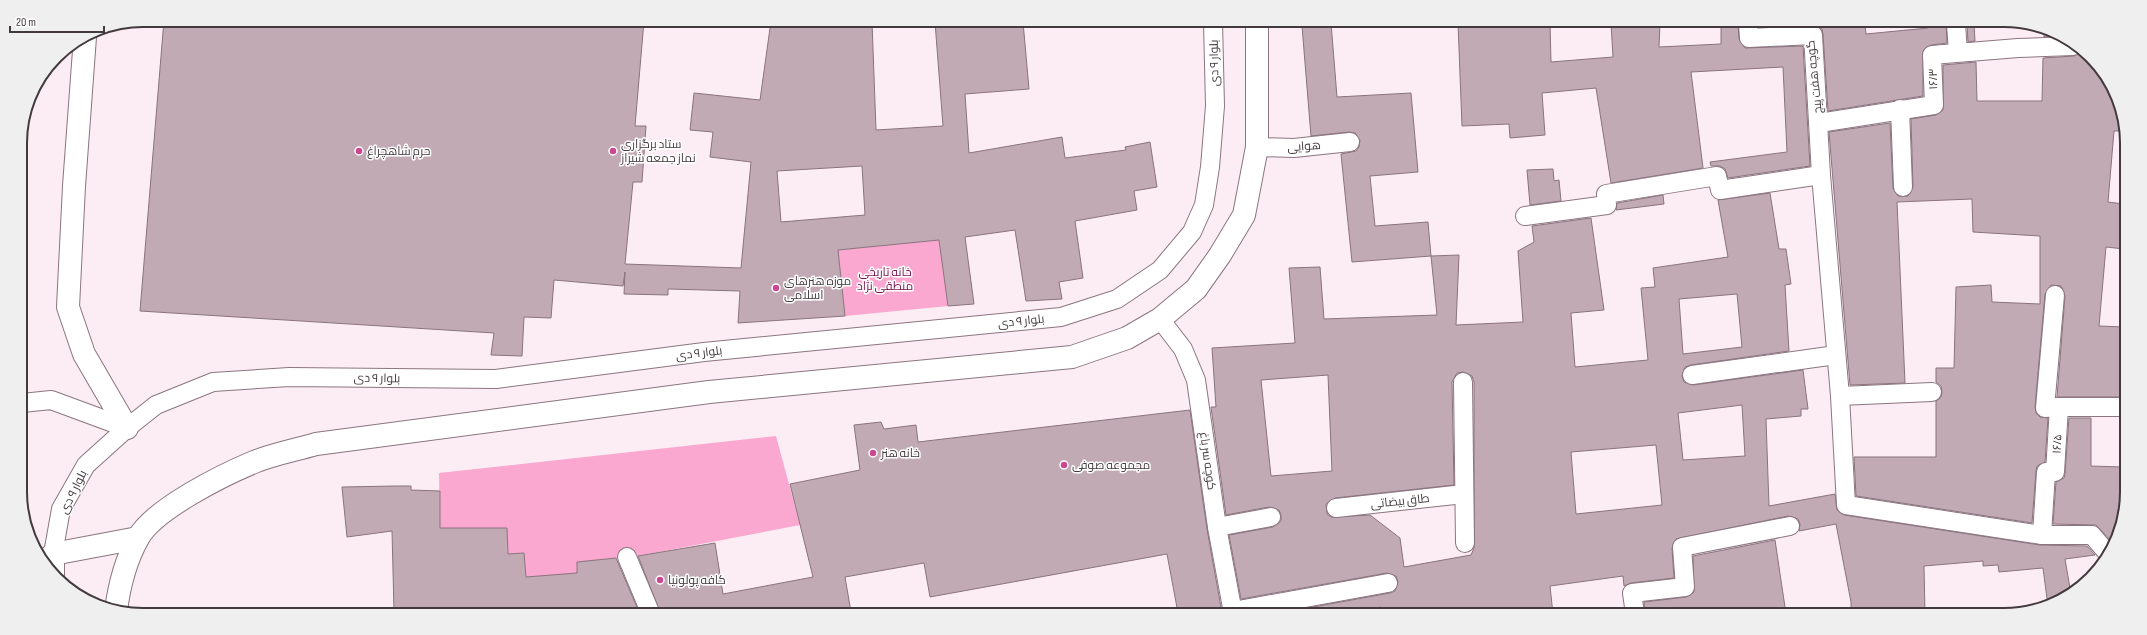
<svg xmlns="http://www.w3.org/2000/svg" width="2147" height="635" viewBox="0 0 2147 635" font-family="'Sofia Sans Condensed',Cairo,sans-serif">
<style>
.green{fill:#faa8cf}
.building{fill:#c2aab5;stroke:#89737d;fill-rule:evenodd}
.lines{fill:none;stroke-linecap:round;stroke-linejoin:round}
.service-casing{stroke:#8b757f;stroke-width:20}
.pedestrian-casing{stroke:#8b757f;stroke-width:24}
.tertiary-casing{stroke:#8b757f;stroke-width:24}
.service{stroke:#fff;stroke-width:18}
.pedestrian{stroke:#fff;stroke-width:22}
.tertiary{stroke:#fff;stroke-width:22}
.poi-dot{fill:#ca4890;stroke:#fff;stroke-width:1.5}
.labels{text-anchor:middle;stroke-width:3;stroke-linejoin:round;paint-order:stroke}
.street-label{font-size:12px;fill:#433a3e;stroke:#fff}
.poi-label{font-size:12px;fill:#433a3e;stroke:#fff;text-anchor:start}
.park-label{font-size:12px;fill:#770f4f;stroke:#fff}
.rim{fill:none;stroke:#433a3e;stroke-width:2}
</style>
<rect width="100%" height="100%" fill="#fcedf4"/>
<g class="green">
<polygon points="939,240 948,306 845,316 838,250"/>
<polygon points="776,436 800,525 638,556 577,562 577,574 526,577 524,553 508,554 507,528 440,528 439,473"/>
</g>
<g class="building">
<path d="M164 20 644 21 635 126H646L642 182H633L625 264 741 268 751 162 710 157 713 132 690 130 694 93 760 100 771 21 872 22 876 130 943 126 935 22H1023L1029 89 965 94 969 153 1062 137 1065 158 1126 150 1125 147 1150 142 1157 187 1134 191 1137 210 1075 221 1083 278 1059 282 1062 299 1026 301 1015 230 965 237 974 304 948 306 939 240 838 250 845 316 738 323 740 291 668 289V295L624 294 625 272 623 286 554 280 551 318 524 317 522 356 491 355 494 333 140 311ZM862 166 865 215 781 222 777 171Z"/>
<polygon points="1331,23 1337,97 1411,93 1418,172 1370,176 1375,226 1428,222 1431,256 1352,262 1341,154 1356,151 1359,147 1360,140 1355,133 1349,132 1311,136 1302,26"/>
<polygon points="1458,23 1550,23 1551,62 1613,57 1611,23 1660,23 1659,47 1721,44 1721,23 1738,23 1739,39 1745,48 1803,46 1810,166 1728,178 1725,169 1720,166 1711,166 1710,162 1787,152 1783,67 1691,72 1703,168 1611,183 1596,88 1542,93 1545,135 1510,138 1509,124 1462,126"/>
<polygon points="1758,24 1865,24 1866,34 1928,28 1928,24 1946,24 1947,43 1931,45 1923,51 1923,96 1828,111 1823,34 1822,29 1813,25 1759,27"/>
<polygon points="1967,24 1974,24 1975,41 1968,42"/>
<polygon points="2044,29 2056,36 2044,37"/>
<polygon points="2082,51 2092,58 2114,89 2125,119 2125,131 2114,131 2108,202 2124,204 2124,249 2106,247 2099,326 2124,327 2123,397 2057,397 2065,296 2061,286 2051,285 2045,294 2035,407 2036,413 2040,417 2048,418 2045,462 2037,466 2036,471 2032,523 1856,496 1854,457 1936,457 1936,401 1941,397 1942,392 1941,386 1936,382 1936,368 1954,368 1956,287 1991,285 1992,302 2040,304 2040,236 1973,232 1972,199 1897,202 1905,383 1850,385 1829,132 1890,123 1893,188 1898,196 1908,196 1913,187 1911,119 1936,115 1943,110 1943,65 1976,62 1977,101 2042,101 2043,58 2074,56"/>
<polygon points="1553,169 1554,181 1559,180 1561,201 1530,205 1527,170"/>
<path d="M1770 193 1779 249H1786L1791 284 1785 285 1789 351 1691 365 1685 367 1682 376 1684 382 1693 385 1803 370 1808 409H1801V416L1766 419 1769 506 1835 494 1837 510 1844 515 2040 545 2087 546 2095 555 2065 559 2071 594 2048 606 2043 568 1999 572 1998 565 1983 566V561L1924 566 1925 615 1851 614V602L1836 524 1799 531 1800 524 1798 519 1788 516 1676 539 1672 548 1674 578 1631 583 1624 586 1623 576 1550 586 1553 614 1382 613 1381 607 1347 613H1280L1390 593 1395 591 1398 582 1396 576 1387 573 1241 599 1229 535 1273 527 1281 521V515L1279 510 1269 507 1226 515 1211 407H1216L1212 348 1295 343 1289 268 1320 267 1324 319 1437 315 1431 256 1459 255 1456 325 1523 322 1518 251 1534 242 1532 226 1591 218 1604 310 1571 313 1575 367 1648 360 1641 288 1655 287 1653 268 1728 257 1718 200ZM1737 294 1742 347 1683 354 1679 299ZM1463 372 1472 376 1474 382V548L1471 555 1404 567 1400 538 1370 515 1331 517 1327 514 1326 504 1335 498 1454 485 1452 382 1457 373ZM1328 375 1332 471 1271 476 1261 380ZM1742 405 1745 456 1683 460 1678 413ZM1656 445 1662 505 1576 514 1571 452Z"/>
<polygon points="1663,195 1664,204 1616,210 1617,203"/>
<polygon points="1190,410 1207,529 1222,613 1178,613 1167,554 930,597 924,563 845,577 851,612 660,612 638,556 715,543 723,594 813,577 790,484 860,470 854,425 881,422 884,429 916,425 918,442"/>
<polygon points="2069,418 2091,418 2091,466 2123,467 2123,523 2114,544 2096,525 2053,524 2056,482 2064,478 2065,473"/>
<polygon points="395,486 411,486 411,490 440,491 440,528 507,528 508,554 524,553 526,577 577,573 577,562 616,558 639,612 394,611 392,531 347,537 342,487"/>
<polygon points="1775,540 1786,614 1645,614 1644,602 1686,597 1694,592 1693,556"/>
</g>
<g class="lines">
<g class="service-casing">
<g id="service">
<polyline points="1748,24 1749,38 1813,35 1821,175 1840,396 1846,505 2042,535 2092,535 2109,555"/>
<polyline points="1956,24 1958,52"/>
<polyline points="1900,109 1903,187"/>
<polyline points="1819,123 1934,105 1932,55 2018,48 2073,46"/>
<polyline points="1257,147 1294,148 1350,142"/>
<polyline points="1525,216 1607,205 1606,194 1717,176 1720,190 1821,175"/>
<polyline points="2055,295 2045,408 2059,407"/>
<polyline points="1160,319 1183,349 1196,380 1217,527 1233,613"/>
<polyline points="1692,375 1836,355"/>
<polyline points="1463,382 1465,543"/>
<polyline points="1840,396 1932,392"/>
<polyline points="22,403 51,400 127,428"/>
<polyline points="1336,508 1464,494"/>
<polyline points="1217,527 1271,517"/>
<polyline points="2042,535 2046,472 2055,472 2059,407 2123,407"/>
<polyline points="627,557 650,612"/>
<polyline points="43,558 53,554 61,509 86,465 127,428 156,405 213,382 289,377 496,379 704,352 1061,317 1117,299 1160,270 1192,232 1204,205 1210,167 1215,106 1213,22"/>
<polyline points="1233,611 1388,583"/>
<polyline points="1635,614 1632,593 1685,587 1682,547 1790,526"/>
</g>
</g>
<g class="pedestrian-casing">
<polyline id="pedestrian" points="85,37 74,186 68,307 84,354 127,428"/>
</g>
<g class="tertiary-casing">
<g id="tertiary">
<polyline points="53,575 53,554 138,538"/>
<path d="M116 611C119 586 126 560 138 538 154 509 223 475 254 462 274 454 296 450 316 444L709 392 1072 357 1127 338 1160 319 1196 289 1220 255 1244 215 1257 147V22"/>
</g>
</g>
<use href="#service" class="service"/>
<use href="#pedestrian" class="pedestrian"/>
<use href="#tertiary" class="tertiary"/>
</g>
<g class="poi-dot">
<circle cx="359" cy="151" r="4"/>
<circle cx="613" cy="151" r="4"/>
<circle cx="776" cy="288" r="4"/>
<circle cx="873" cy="453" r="4"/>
<circle cx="1064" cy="465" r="4"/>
<circle cx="660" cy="580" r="4"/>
</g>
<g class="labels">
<g class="street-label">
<text transform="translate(1214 63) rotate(-91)" y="4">بلوار ۹ دی</text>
<text transform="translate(1814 77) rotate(-96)" y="4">گوچه هفت پیچ</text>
<text transform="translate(1933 79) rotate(-92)" y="4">۱۶/۳</text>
<text transform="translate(1304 146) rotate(-4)" y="4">هوایی</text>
<text transform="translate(1021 321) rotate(-6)" y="4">بلوار ۹ دی</text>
<text transform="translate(699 353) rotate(-7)" y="4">بلوار ۹ دی</text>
<text transform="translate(377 378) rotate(1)" y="4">بلوار ۹ دی</text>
<text transform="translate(2057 444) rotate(-87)" y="4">۱۶/۵</text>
<text transform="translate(1208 461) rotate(82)" y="4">کوچه سر باغ</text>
<text transform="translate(73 492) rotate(-64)" y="4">بلوار ۹ دی</text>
<text transform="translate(1400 501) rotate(-6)" y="4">طاق بیضاتی</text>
</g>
<g class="poi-label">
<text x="621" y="148">ستاد برگزاری<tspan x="621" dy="14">نماز جمعه شیراز</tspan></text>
<text x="367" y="155">حرم شاهچراغ</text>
<text x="784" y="285">موزه هنرهای<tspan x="784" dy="14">اسلامی</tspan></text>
<text x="881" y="457">خانه هنر</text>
<text x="1072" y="469">مجموعه صوفی</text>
<text x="668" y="584">کافه پولونیا</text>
</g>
<g class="park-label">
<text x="885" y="276">خانه تاریخی<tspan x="885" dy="14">منطقی نژاد</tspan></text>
</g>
</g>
<path d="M0 0H2147V635H0ZM143 27H2004A116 116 0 0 1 2120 143V492A116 116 0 0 1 2004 608H143A116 116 0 0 1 27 492V143A116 116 0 0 1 143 27Z" fill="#f0eff0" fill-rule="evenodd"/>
<path class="rim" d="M143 27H2004A116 116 0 0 1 2120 143V492A116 116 0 0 1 2004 608H143A116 116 0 0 1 27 492V143A116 116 0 0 1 143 27Z"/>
<path d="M10 26v6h94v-6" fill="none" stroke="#433a3e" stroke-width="2"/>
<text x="16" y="26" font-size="12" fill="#433a3e" stroke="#ffffff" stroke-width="3" paint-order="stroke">20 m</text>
</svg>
